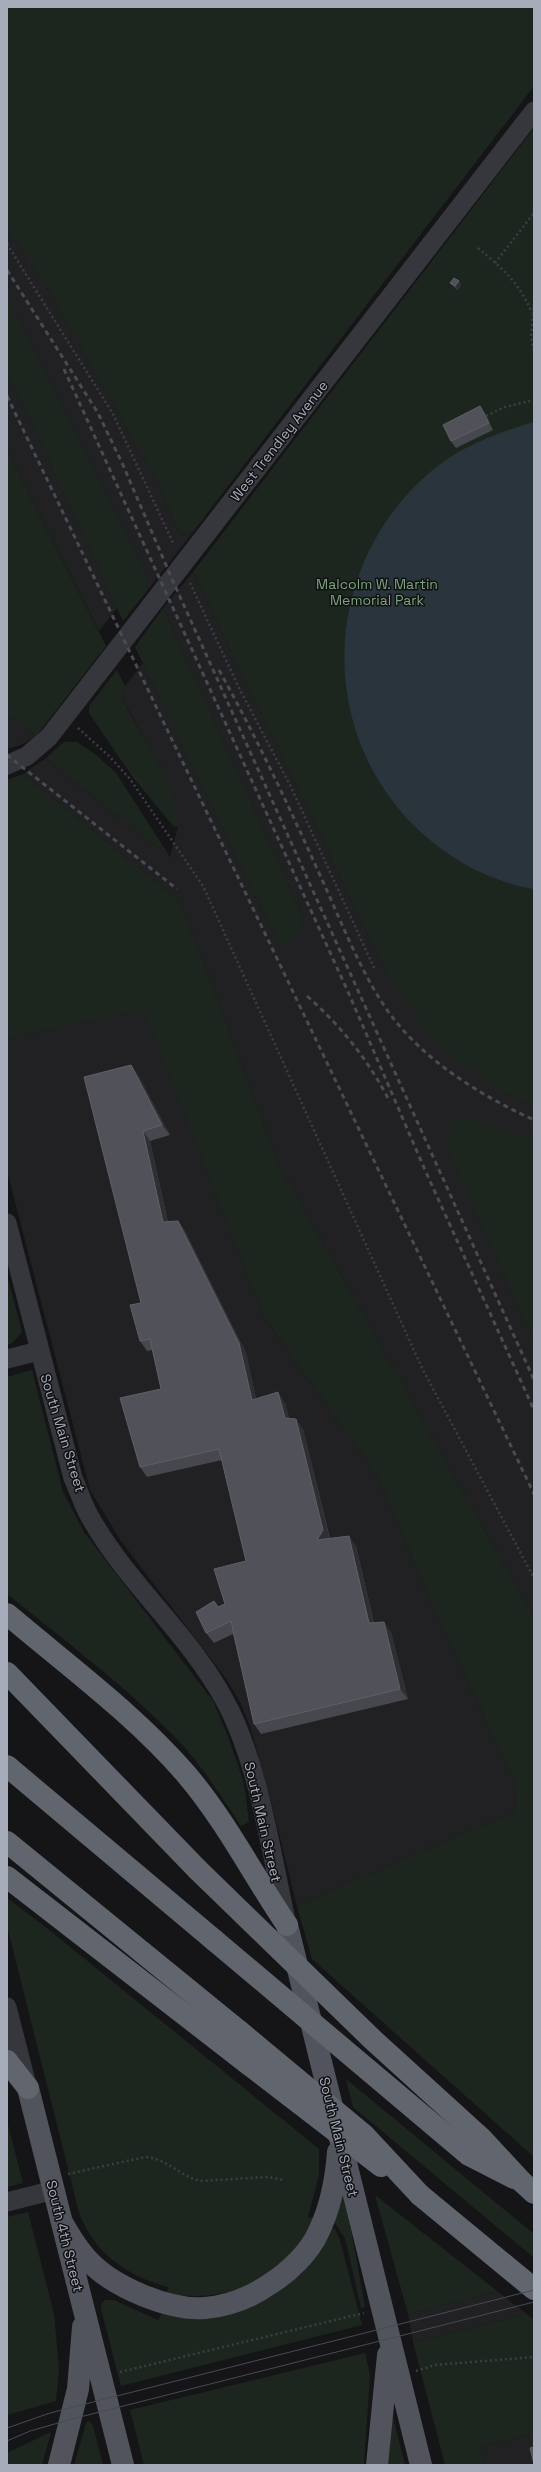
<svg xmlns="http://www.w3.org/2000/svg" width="541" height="2472" viewBox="0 0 541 2472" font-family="'Space Grotesk',sans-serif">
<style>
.built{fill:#212124}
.green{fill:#1d261e}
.water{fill:#2a343c}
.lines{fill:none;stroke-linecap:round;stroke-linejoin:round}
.path{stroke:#3c3e44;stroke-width:2.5;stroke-dasharray:2 3;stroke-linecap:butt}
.minor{stroke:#36373d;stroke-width:19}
.major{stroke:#51545c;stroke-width:22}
.highway{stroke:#61656e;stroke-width:22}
.tram{stroke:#494b52;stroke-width:1}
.rail{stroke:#494b52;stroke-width:3;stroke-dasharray:5 4;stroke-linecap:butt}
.highway-bridge{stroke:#61656e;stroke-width:22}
.wall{fill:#46484d}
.shaded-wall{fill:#2e2f33}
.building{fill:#515259;stroke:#5e6068}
.labels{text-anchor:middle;stroke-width:3;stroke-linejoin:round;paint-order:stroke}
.street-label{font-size:14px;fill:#a6acb9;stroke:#101012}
.park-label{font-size:14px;fill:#7ba57d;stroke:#101012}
</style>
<rect width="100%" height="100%" fill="#151517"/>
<g class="built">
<polygon points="7,229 47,288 158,484 179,532 186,534 193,532 147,591 148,577 20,322 7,302"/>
<polygon points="7,371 117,608 99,631 7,451"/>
<polygon points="193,572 387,974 447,1050 480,1076 534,1106 534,1141 524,1138 446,1146 534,1341 534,1618 278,1163 194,937 178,900 23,774 46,758 170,857 178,826 173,798 162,770 121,697 125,686 143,663 279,945 303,917 163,608"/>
<polygon points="7,713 36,736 21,745 7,749"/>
<polygon points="143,1008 264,1317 378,1477 437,1616 515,1782 516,1811 297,1906 271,1801 250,1726 240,1702 227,1680 121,1541 90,1490 7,1171 7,1038"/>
<polygon points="497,2291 527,2314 413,2342 408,2314"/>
<polygon points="534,2433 534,2465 484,2465 480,2447"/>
</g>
<g class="green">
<polygon points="7,7 534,7 534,86 193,532 186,534 179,532 158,484 47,288 7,229"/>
<path d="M534 128V1106C490 1087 445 1055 416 1017 405 1003 396 988 387 974L193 572Z"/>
<polygon points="7,302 20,322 148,577 147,591 123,621 7,371"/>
<polygon points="7,451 106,646 36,736 7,713"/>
<path d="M163 608 303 917C299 935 297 940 279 945L135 647Z"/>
<path d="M117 670 125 686 121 697C141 739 176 778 178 826L174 827 132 776 89 713V706Z"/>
<polygon points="64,742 77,742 96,755 116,773 170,857 46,758"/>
<polygon points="23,774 178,900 194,937 278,1163 534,1618 534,2157 312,1959 297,1906 516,1811 515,1782 437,1616 378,1477 264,1317 143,1009 7,1038 7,780"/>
<polygon points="458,1116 474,1118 534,1141 534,1341 446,1147 448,1128"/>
<polygon points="7,1275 22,1332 12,1343 7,1345"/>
<path d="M32 1370 63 1492 84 1532 213 1701 229 1739 244 1783 249 1822 241 1826C221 1796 202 1766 178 1740 126 1686 65 1641 7 1594V1377Z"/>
<path d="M7 1898 43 1925 319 2149V2175L308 2217 314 2218C306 2232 298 2248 287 2259 255 2290 210 2302 167 2293L168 2287C134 2279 99 2256 84 2224 78 2213 76 2200 73 2188L7 1926Z"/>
<polygon points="346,2079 534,2234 534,2258 353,2107"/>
<polygon points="7,2121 23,2183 7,2187"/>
<polygon points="341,2194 345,2196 365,2307 361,2308 345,2238 334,2222"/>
<polygon points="375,2195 497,2291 408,2314"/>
<polygon points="28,2212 54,2314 59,2369 56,2401 7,2415 7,2217"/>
<polygon points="331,2228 335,2229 340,2240 362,2325 121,2386 101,2309 102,2303 105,2300 114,2300 158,2320 162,2313 256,2304 280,2291 302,2273"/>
<polygon points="527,2314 534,2320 534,2433 480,2447 484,2465 445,2465 413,2342"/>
<polygon points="365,2353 370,2375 364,2465 144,2465 130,2410"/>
<polygon points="391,2409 405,2465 387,2465"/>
<polygon points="89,2421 93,2426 103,2465 74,2465 86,2423"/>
<polygon points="51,2432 42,2465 7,2465 7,2453"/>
</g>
<path class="water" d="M534 422V889C484 881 437 852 403 814 315 713 328 561 429 473 459 447 496 433 534 422Z"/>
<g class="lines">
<g class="path">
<polyline points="7,244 113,414 174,545"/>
<path d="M478 248C504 270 518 281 532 313"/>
<polyline points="495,263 534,213"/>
<polyline points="534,304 531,336 534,352"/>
<polyline points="486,416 505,407 534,400"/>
<polyline points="190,583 238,686 291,787 375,970"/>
<polyline points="78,728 109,756 130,779 203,886 422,1368 534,1578"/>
<path d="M68 2174 145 2157C166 2158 180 2176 200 2181L268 2177 283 2180"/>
<polyline points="416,2371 435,2365 534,2357"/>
<polyline points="120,2372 364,2313"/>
</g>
<g class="minor">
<polyline points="7,765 27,756 49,737 534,111"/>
<path d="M7 1223 73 1478C79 1491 83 1505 90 1517 127 1583 188 1633 224 1699 258 1760 271 1852 286 1920"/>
<polyline points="7,1359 39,1351"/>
<polyline points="7,2007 27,2085"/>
<polyline points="7,2202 54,2190"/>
</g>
<g class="major">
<polyline points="287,1925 421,2465"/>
<polyline points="28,2088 123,2465"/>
<path d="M63 2224C71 2238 78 2250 89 2261 113 2287 170 2311 205 2308 228 2306 251 2297 270 2284 289 2272 310 2252 319 2231 331 2206 336 2179 338 2152"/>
<polyline points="59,2465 78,2389 83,2327"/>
<polyline points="377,2465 388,2355"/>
</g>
<g class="highway">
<path d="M7 1614C67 1665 134 1714 186 1774 226 1821 253 1875 287 1925"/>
<polyline points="7,1673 198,1870"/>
<polyline points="7,1766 214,1940"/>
<polyline points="7,1842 239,2031"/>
<polyline points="7,1877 247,2063"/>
<polyline points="7,2061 28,2088"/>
<polyline points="521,2181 534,2193"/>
<polyline points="420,2195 534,2289"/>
</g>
<g class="tram">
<polyline points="7,2428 50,2413 534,2290"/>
<polyline points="7,2441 30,2431 72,2419 534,2302"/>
</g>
<g class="rail">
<polyline points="7,270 98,413 123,465 172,579 534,1380"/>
<polyline points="64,369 349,994 425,1170 534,1410"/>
<polyline points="7,396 534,1494"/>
<path d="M219 670C258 740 291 811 324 884 343 926 365 982 393 1018 429 1064 482 1096 534 1120"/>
<polyline points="7,755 177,889"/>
<path d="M307 996C342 1027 369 1061 390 1102"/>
</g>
<g class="highway-bridge">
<polyline points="198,1870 371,2038 482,2139 521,2181"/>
<polyline points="214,1940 469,2155 514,2178"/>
<polyline points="239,2031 364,2135 420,2195"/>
<polyline points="247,2063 381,2166"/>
</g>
</g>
<g class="wall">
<polygon points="459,281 461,285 458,290 453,286 450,283"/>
<polygon points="480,406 485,413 493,430 456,448 451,441"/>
<polygon points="131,1065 138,1075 170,1135 150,1141 168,1222 178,1221 185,1231 246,1353 256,1399 285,1403 289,1418 303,1429 330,1538 356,1546 374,1623 391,1632 408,1699 261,1734 254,1724 233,1634 214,1643 206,1633 218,1607 225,1604 246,1561 222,1460 147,1477 140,1467 161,1389 153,1350 147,1351 140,1341 141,1303"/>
</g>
<g class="shaded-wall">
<polygon points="459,281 461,285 458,290 455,286"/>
<polygon points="480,406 485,413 493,430 489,423"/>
<polygon points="131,1065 138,1075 170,1135 162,1125"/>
<polygon points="143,1131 150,1141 170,1232 163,1222"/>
<polygon points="178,1221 185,1231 246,1353 259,1410 252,1400"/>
<polygon points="278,1392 285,1403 292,1428 285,1418"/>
<polygon points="296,1419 303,1429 330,1540 317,1540"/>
<polygon points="349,1536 356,1546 376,1633 369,1623"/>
<polygon points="384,1622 391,1632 408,1699 400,1689"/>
</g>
<g class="building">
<polygon points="454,278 459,281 455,286 450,283"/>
<polygon points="480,406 489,423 451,441 443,425"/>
<polygon points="131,1065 162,1125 143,1131 163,1222 178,1221 239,1343 252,1400 278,1392 285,1418 296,1419 323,1530 317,1540 349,1536 369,1623 384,1622 400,1689 254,1724 231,1621 206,1633 196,1612 214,1601 218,1607 225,1604 214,1569 246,1561 219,1449 140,1467 120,1398 161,1389 150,1339 140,1341 130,1305 141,1303 84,1077"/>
<polygon points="534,2447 534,2464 530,2448"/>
</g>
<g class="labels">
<g class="street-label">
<text transform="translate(279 441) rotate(-52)" y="5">West Trendley Avenue</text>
<text transform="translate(63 1433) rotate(73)" y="5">South Main Street</text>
<text transform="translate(263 1822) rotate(77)" y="5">South Main Street</text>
<text transform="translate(339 2137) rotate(76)" y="5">South Main Street</text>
<text transform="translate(65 2236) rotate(76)" y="5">South 4th Street</text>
</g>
<g class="park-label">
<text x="377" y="589">Malcolm W. Martin<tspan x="377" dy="16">Memorial Park</tspan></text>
</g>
</g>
<rect width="541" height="2472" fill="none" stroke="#a6acb9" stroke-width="16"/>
</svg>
